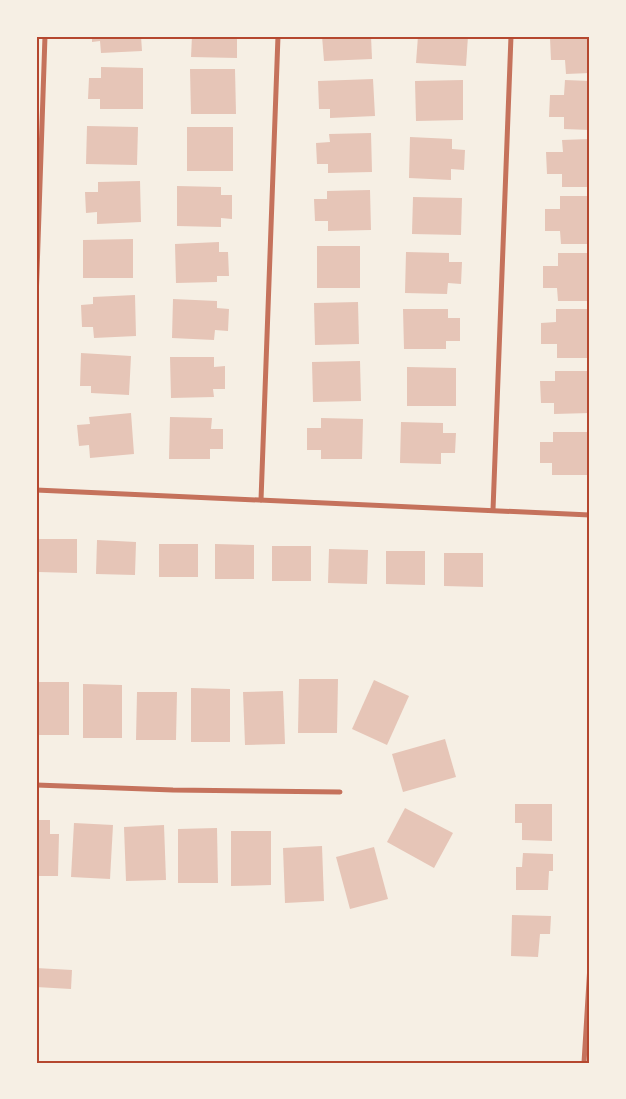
<svg xmlns="http://www.w3.org/2000/svg" width="626" height="1099" viewBox="0 0 626 1099" font-family="Cabin,sans-serif">
<style>
.building{fill:#e6c5b7}
.lines{fill:none;stroke-linecap:round;stroke-linejoin:round}
.minor{stroke:#c5725c;stroke-width:5}
.neatline{fill:none;stroke:#b5482f;stroke-width:2}
</style>
<rect width="100%" height="100%" fill="#f6efe4"/>
<g class="building">
<polygon points="92,36 141,36 142,51 101,53 100,41 92,42"/>
<polygon points="192,36 237,36 237,58 191,57"/>
<polygon points="322,36 371,36 372,59 324,61"/>
<polygon points="418,36 468,36 466,66 416,63"/>
<polygon points="565,36 590,36 590,73 566,74 565,60 551,60 550,38 565,38"/>
<polygon points="101,67 143,68 143,109 100,109 100,99 88,99 89,78 101,78"/>
<polygon points="190,69 235,69 236,114 191,114"/>
<polygon points="373,79 375,116 330,118 330,109 319,109 318,81"/>
<polygon points="463,80 463,120 416,121 415,81"/>
<polygon points="565,80 590,81 590,130 564,129 564,117 549,117 550,95 564,95"/>
<polygon points="87,126 138,127 137,165 86,164"/>
<rect x="187" y="127" width="46" height="44"/>
<polygon points="371,133 372,172 328,173 328,164 317,164 316,143 330,142 329,134"/>
<polygon points="410,137 452,139 452,149 465,150 464,170 451,169 451,180 409,178"/>
<polygon points="590,139 590,187 562,187 562,174 547,174 546,152 563,152 562,140"/>
<polygon points="140,181 141,222 97,224 97,212 86,213 85,192 98,192 98,182"/>
<polygon points="177,186 221,187 221,195 232,195 232,219 221,218 221,227 177,226"/>
<polygon points="370,190 371,230 328,231 328,221 315,221 314,199 327,199 327,191"/>
<polygon points="560,196 590,196 590,244 561,244 560,231 545,231 545,209 560,209"/>
<polygon points="413,197 462,198 461,235 412,234"/>
<polygon points="133,239 133,278 83,278 83,240"/>
<polygon points="219,242 219,252 228,252 229,276 217,276 217,282 176,283 175,244"/>
<rect x="317" y="246" width="43" height="42"/>
<polygon points="406,252 449,253 449,262 462,262 461,284 448,283 447,294 405,293"/>
<polygon points="558,253 590,253 590,301 558,301 557,288 543,288 543,266 558,266"/>
<polygon points="135,295 136,336 94,338 93,327 82,327 81,305 93,304 93,297"/>
<polygon points="173,299 217,301 217,308 229,309 228,331 215,330 214,340 172,338"/>
<polygon points="358,302 359,344 315,345 314,303"/>
<polygon points="403,309 448,309 448,318 460,318 460,341 446,341 446,349 404,349"/>
<polygon points="556,309 590,309 590,358 557,358 557,344 541,344 541,323 556,322"/>
<polygon points="81,353 131,356 129,395 91,393 91,386 80,386"/>
<polygon points="170,357 214,357 214,367 225,366 225,389 213,389 214,397 171,398"/>
<polygon points="360,361 361,401 313,402 312,362"/>
<polygon points="407,367 456,368 456,406 407,406"/>
<polygon points="555,371 590,371 590,413 554,414 554,403 541,403 540,381 555,381"/>
<polygon points="131,413 134,454 90,458 89,445 79,446 77,425 90,424 89,417"/>
<polygon points="170,417 212,418 211,429 223,429 223,449 210,449 210,459 169,459"/>
<polygon points="321,418 363,419 362,459 321,459 321,450 307,450 307,428 321,428"/>
<polygon points="401,422 443,423 443,433 456,433 455,453 441,453 441,464 400,463"/>
<polygon points="553,432 590,432 590,475 552,475 552,463 540,463 540,442 553,442"/>
<polygon points="39,539 77,539 77,573 38,572"/>
<polygon points="97,540 136,542 135,575 96,574"/>
<rect x="159" y="544" width="39" height="33"/>
<polygon points="215,544 254,545 254,579 215,579"/>
<rect x="272" y="546" width="39" height="35"/>
<polygon points="329,549 368,550 367,584 328,583"/>
<polygon points="386,551 425,551 425,585 386,584"/>
<polygon points="444,553 483,553 483,587 444,586"/>
<polygon points="299,679 338,679 337,733 298,733"/>
<polygon points="374,680 409,696 387,745 352,729"/>
<rect x="36" y="682" width="33" height="53"/>
<polygon points="83,684 122,685 122,738 83,738"/>
<polygon points="191,688 230,689 230,742 191,742"/>
<polygon points="283,691 285,744 245,745 243,692"/>
<polygon points="137,692 177,692 176,740 136,740"/>
<polygon points="445,739 456,777 403,792 392,754"/>
<polygon points="515,804 552,804 552,841 522,840 522,823 515,823"/>
<polygon points="405,808 453,833 434,868 387,842"/>
<polygon points="36,820 50,820 50,834 59,834 58,876 36,876"/>
<polygon points="74,823 113,825 110,879 71,877"/>
<polygon points="164,825 166,880 126,881 124,827"/>
<polygon points="217,828 218,883 178,883 178,829"/>
<polygon points="231,831 271,831 271,885 231,886"/>
<polygon points="322,846 324,901 285,903 283,848"/>
<polygon points="374,847 388,899 350,909 336,857"/>
<polygon points="523,853 553,854 553,871 549,871 548,890 516,890 516,867 522,867"/>
<polygon points="512,915 551,916 550,934 540,934 538,957 511,956"/>
<polygon points="36,968 72,970 71,989 36,987"/>
</g>
<g class="lines">
<g class="minor">
<polyline points="36,301 45,36"/>
<polyline points="36,490 590,515"/>
<polyline points="261,500 278,36"/>
<polyline points="493,510 511,36"/>
<polyline points="36,785 173,790 340,792"/>
<polyline points="584,1063 590,965"/>
</g>
</g>
<rect width="626" height="1099" fill="none" stroke="#f6efe4" stroke-width="75"/>
<rect x="38" y="38" width="550" height="1024" class="neatline"/>
</svg>
